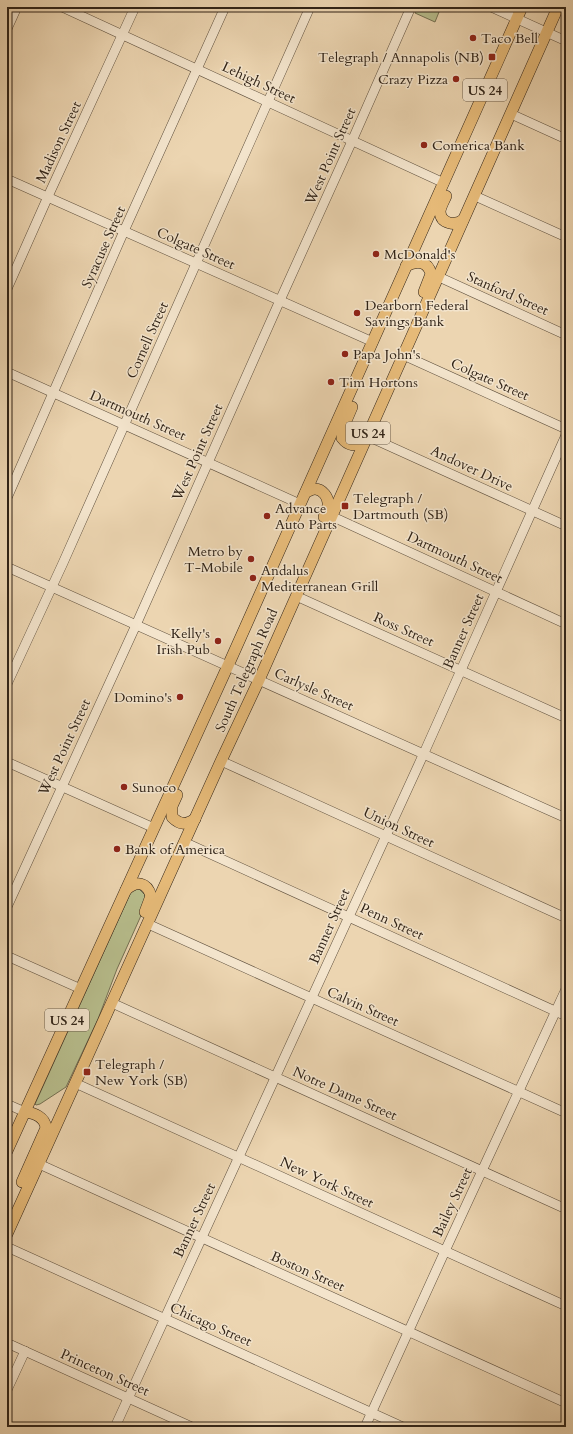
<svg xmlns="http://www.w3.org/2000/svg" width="573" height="1434" viewBox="0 0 573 1434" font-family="Cardo,serif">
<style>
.green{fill:#b7bd8c;stroke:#747052}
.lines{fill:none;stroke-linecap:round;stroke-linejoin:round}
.minor-casing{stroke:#5f503e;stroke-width:10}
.major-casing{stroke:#302317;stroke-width:12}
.minor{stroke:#f3e4cc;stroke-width:9}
.major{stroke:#e6ba78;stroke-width:11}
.poi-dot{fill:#8f2418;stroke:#f3e4cc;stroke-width:1.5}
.labels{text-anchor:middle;stroke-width:3;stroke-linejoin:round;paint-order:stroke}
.shield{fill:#f3e4cc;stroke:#6a5d4d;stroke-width:1}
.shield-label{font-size:13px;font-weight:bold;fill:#302317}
.poi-label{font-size:14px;fill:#302317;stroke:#f3e4cc;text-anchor:start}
.street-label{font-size:14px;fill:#302317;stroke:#f3e4cc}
</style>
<rect width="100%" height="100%" fill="#ecd5b1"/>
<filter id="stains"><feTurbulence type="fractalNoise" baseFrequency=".005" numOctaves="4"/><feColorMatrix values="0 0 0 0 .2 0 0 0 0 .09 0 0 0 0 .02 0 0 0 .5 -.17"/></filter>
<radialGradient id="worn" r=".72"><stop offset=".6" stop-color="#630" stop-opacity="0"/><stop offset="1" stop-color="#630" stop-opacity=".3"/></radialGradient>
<g class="green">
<polygon points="418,7 441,7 435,22 415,13"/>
<polygon points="139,889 145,895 144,909 117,969 98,1019 66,1087 40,1104 36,1105 35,1104 130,894 134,890"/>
</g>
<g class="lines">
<g class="minor-casing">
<g id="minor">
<polyline points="62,7 444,183"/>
<polyline points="491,7 566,41"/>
<polyline points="7,29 17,7"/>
<polyline points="511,114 566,139"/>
<polyline points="7,179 373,342"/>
<polyline points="475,196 566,237"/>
<polyline points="439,277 566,335"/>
<polyline points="7,289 50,192 135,7"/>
<polyline points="403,355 566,429"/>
<polyline points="7,372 300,504"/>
<polyline points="367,436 566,526"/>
<polyline points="7,498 124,231 225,7"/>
<polyline points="331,516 566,624"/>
<polyline points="7,567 566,818"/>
<polyline points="296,596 566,718"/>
<polyline points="7,684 63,563 310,7"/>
<polyline points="221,761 566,918"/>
<polyline points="7,762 154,828"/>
<polyline points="184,842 566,1016"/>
<polyline points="7,907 136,625 277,307 352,141 411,7"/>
<polyline points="148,924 566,1113"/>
<polyline points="7,956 81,989"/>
<polyline points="112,1003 566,1209"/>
<polyline points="75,1083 566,1306"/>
<polyline points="7,1104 25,1112"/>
<polyline points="39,1164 566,1403"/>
<polyline points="7,1247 403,1427"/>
<polyline points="7,1343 192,1427"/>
<polyline points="7,1390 25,1351"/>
<polyline points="115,1427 424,753 566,435"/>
<polyline points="365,1427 445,1251 566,989"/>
</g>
</g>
<g class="major-casing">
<g id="major">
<path d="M446 196C444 201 440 207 440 212 441 224 455 226 463 220"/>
<path d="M406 266C417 260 428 261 431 274L424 292"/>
<path d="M352 407 343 428 342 438C348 446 356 447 364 441"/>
<path d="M306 492C309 491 312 489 315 489 322 489 329 497 328 505 328 509 325 513 324 517"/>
<path d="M177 795 172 806V817C180 825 186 825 195 819"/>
<path d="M126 890C136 880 147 882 151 896L145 912"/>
<polyline points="7,1151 231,659 522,7"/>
<path d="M22 1182 46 1128C45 1117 34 1113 25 1112"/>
<polyline points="7,1234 221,761 259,680 558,7"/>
</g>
</g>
<use href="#minor" class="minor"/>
<use href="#major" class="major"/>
</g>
<g class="poi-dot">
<circle cx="473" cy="38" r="4"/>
<rect x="488" y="53" width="8" height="8" rx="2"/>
<circle cx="456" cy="79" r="4"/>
<circle cx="424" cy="145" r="4"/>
<circle cx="376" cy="254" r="4"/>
<circle cx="357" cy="313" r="4"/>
<circle cx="345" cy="354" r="4"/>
<circle cx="331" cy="382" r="4"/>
<rect x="341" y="502" width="8" height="8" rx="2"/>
<circle cx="267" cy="516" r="4"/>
<circle cx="251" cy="559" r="4"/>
<circle cx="253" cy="578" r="4"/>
<circle cx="218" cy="641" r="4"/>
<circle cx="180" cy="697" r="4"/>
<circle cx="124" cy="787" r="4"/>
<circle cx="117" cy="849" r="4"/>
<rect x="83" y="1068" width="8" height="8" rx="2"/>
</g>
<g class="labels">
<g class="shield">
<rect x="463" y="79" width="44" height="22" rx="3"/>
<rect x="346" y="422" width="44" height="22" rx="3"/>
<rect x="45" y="1009" width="44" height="22" rx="3"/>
</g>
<g class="shield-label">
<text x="485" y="95">US 24</text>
<text x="368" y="438">US 24</text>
<text x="67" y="1025">US 24</text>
</g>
<g class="poi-label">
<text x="481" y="43">Taco Bell</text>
<text x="484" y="62" text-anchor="end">Telegraph / Annapolis (NB)</text>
<text x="448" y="84" text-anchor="end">Crazy Pizza</text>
<text x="432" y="150">Comerica Bank</text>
<text x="384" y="259">McDonald's</text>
<text x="365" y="310">Dearborn Federal<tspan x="365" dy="16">Savings Bank</tspan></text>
<text x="353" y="359">Papa John's</text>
<text x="339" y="387">Tim Hortons</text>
<text x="353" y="503">Telegraph /<tspan x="353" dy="16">Dartmouth (SB)</tspan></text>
<text x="275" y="513">Advance<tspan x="275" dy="16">Auto Parts</tspan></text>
<text x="243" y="556" text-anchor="end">Metro by<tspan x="243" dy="16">T-Mobile</tspan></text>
<text x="261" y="575">Andalus<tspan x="261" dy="16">Mediterranean Grill</tspan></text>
<text x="210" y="638" text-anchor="end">Kelly's<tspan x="210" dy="16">Irish Pub</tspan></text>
<text x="172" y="702" text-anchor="end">Domino's</text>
<text x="132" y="792">Sunoco</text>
<text x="125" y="854">Bank of America</text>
<text x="95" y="1069">Telegraph /<tspan x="95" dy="16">New York (SB)</tspan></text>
</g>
<g class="street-label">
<text transform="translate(259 82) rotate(25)" y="5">Lehigh Street</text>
<text transform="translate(58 142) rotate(-65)" y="5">Madison Street</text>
<text transform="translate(330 156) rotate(-66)" y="5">West Point Street</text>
<text transform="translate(103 247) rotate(-66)" y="5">Syracuse Street</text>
<text transform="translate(196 248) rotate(24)" y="5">Colgate Street</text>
<text transform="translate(508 293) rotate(24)" y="5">Stanford Street</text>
<text transform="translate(147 340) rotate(-66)" y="5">Cornell Street</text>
<text transform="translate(490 379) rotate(24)" y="5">Colgate Street</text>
<text transform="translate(138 415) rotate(24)" y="5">Dartmouth Street</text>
<text transform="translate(197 452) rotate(-66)" y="5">West Point Street</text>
<text transform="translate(472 468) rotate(25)" y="5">Andover Drive</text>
<text transform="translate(455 557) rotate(25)" y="5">Dartmouth Street</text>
<text transform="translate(404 629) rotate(24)" y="5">Ross Street</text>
<text transform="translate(463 631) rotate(-66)" y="5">Banner Street</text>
<text transform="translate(246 670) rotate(-66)" y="5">South Telegraph Road</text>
<text transform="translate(314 689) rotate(24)" y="5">Carlysle Street</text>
<text transform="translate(64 747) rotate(-65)" y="5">West Point Street</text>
<text transform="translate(399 827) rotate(25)" y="5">Union Street</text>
<text transform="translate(392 921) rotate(25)" y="5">Penn Street</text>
<text transform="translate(329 926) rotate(-66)" y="5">Banner Street</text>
<text transform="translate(363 1006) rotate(24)" y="5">Calvin Street</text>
<text transform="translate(345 1093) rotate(24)" y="5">Notre Dame Street</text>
<text transform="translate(327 1182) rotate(25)" y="5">New York Street</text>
<text transform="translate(452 1202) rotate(-65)" y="5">Bailey Street</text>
<text transform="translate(194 1220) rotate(-65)" y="5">Banner Street</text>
<text transform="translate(308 1271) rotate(24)" y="5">Boston Street</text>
<text transform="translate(211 1324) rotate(24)" y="5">Chicago Street</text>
<text transform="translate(105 1372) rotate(24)" y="5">Princeton Street</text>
</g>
</g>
<rect width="573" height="1434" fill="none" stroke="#ecd5b1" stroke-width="24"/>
<rect x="8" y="8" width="557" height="1418" fill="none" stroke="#302317" stroke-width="2"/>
<rect x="12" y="12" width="549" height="1410" fill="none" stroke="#302317"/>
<rect width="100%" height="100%" filter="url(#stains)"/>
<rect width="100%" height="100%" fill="url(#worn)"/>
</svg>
